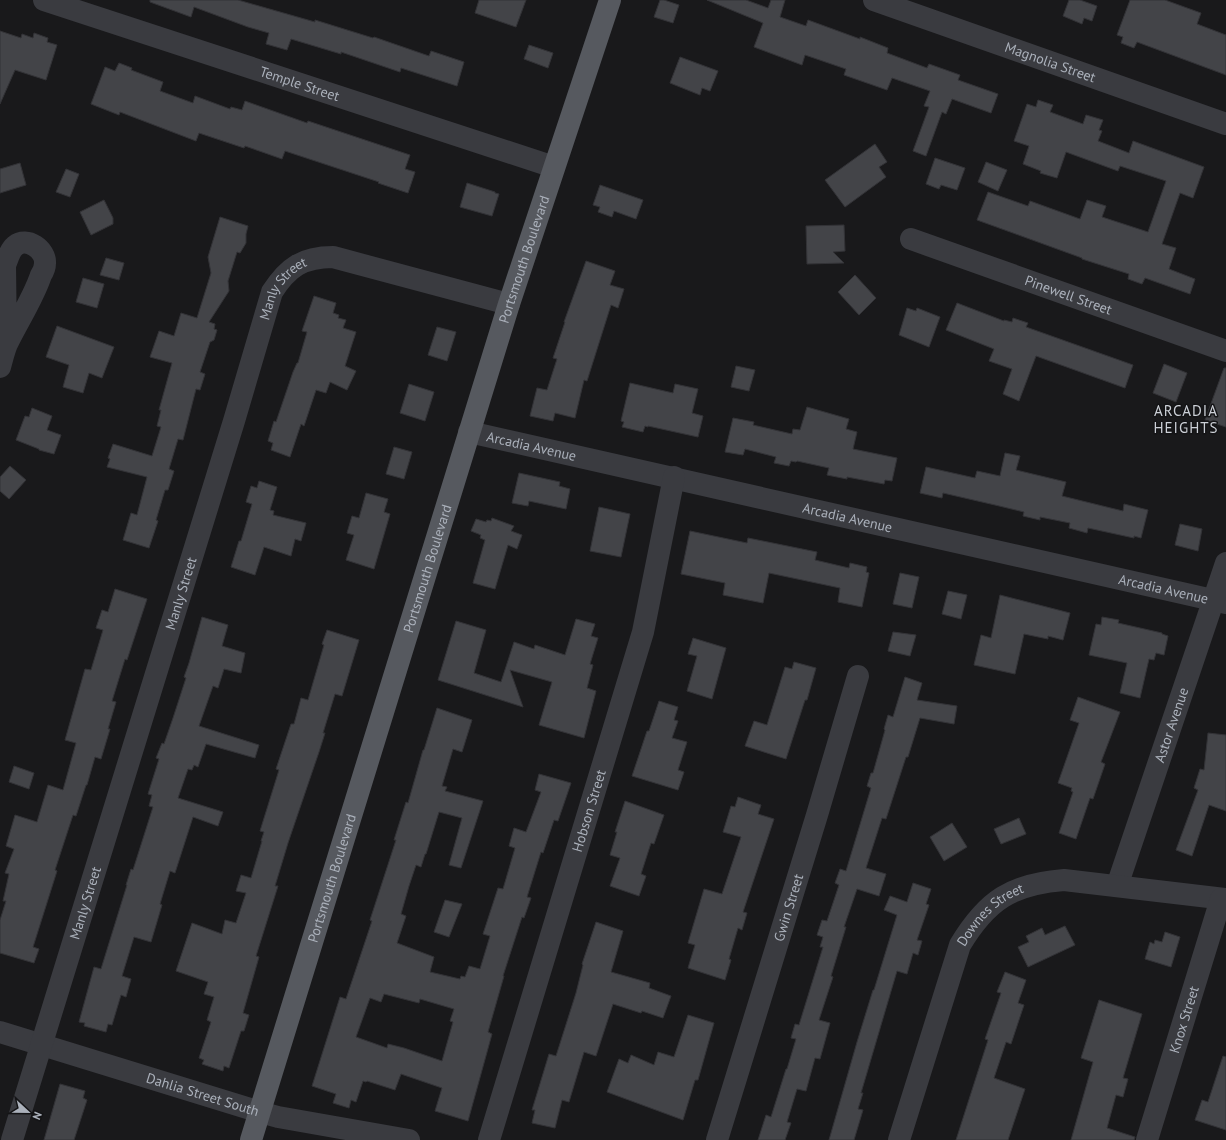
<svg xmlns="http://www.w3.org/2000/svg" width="1226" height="1140" viewBox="0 0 1226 1140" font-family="'PT Sans',sans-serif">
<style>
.building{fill:#434448;stroke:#333337;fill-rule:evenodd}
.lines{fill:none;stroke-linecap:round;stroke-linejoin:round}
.minor{stroke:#3a3b40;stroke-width:22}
.major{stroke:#56595f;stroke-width:22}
.labels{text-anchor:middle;stroke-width:3;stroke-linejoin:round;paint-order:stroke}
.street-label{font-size:14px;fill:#abb1bb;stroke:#141416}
.neighbourhood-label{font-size:15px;letter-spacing:1px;fill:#ccd0d7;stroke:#141416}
</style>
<rect width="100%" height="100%" fill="#19191b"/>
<g class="building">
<polygon points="150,0 238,0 315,22 315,20 373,38 374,37 429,56 431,51 464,62 457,86 401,68 400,72 341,52 341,54 291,39 287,50 266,44 269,33 248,27 194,7 191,17 150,2"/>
<polygon points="479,0 526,0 516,27 475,13"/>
<polygon points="660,0 664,0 679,5 673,23 654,17"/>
<polygon points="707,0 746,0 768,8 771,0 785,0 780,17 806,26 808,20 860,39 860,37 888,48 887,53 927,68 929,64 960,75 958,80 998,94 991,113 952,99 946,114 942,112 926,156 913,151 929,107 924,106 930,91 892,78 887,90 844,75 846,69 805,55 802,65 754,47 763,23"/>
<polygon points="1069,0 1080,0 1097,6 1092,21 1084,18 1082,24 1063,16"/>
<polygon points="1130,0 1165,0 1201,13 1197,24 1226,35 1226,75 1137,42 1134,48 1121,43 1123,37 1117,35"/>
<polygon points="0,31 21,38 22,34 33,38 34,33 48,38 47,42 57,45 46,80 15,70 0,104"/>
<polygon points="529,45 553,53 548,68 524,59"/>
<polygon points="680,57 718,71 710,91 702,88 700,95 670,83"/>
<polygon points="119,63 132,68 131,70 163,82 160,91 193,103 195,96 230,109 231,107 242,110 245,101 307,123 308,121 410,155 405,169 415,172 408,193 378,183 379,182 285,151 282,159 245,146 244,148 199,133 196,141 120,112 119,115 91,104 105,67 115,71"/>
<polygon points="1038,100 1053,105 1050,112 1083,124 1086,115 1103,120 1099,130 1102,131 1098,141 1129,153 1133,141 1204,167 1193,198 1180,193 1162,244 1176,248 1169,269 1195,279 1190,294 1145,278 1142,284 1128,279 1129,274 1082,259 1082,258 977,220 988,192 1028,206 1030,201 1080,219 1087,200 1106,206 1102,217 1148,232 1166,181 1120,166 1118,171 1066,152 1057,178 1040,173 1041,171 1023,164 1029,146 1014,141 1027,104 1036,107"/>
<polygon points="875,144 887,162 879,167 886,177 845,207 825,180"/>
<polygon points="935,158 965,168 957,190 941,185 939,189 926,184"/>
<polygon points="986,162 1007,170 998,191 978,182"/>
<polygon points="20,163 26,185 0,193 0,169"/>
<polygon points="66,169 79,174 70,197 56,192"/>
<polygon points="467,183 495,192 495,193 499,194 492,216 460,207"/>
<polygon points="600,185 643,200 636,219 614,211 612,217 598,212 600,207 593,205"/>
<polygon points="104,200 113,218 113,224 91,235 80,212"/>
<polygon points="220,217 248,226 246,234 246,243 240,253 237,252 228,281 229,291 209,322 215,324 214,329 217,330 214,340 210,342 200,372 205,374 200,390 196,389 183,440 178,439 169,469 174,471 168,490 165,490 156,520 158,521 149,548 123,540 131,513 137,515 147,477 107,467 110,459 108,458 113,444 152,456 161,427 157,426 161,410 159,410 172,363 150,357 159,331 174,336 181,313 197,318 211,273 208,257"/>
<polygon points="844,225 845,251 833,252 844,263 807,264 806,226"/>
<polygon points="106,258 124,263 119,280 100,275"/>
<polygon points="586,261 615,271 610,285 624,289 618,308 611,305 587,381 584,380 575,418 555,413 553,421 530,416 537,388 547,390 557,359 553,358 565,322 564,322"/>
<polygon points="855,275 876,298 859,315 838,292"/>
<polygon points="83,278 104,284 97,308 76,302"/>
<polygon points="314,296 336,303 333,313 339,315 338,318 346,320 343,328 356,332 345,366 356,371 347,390 330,382 326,393 316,390 304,426 301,424 290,457 271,450 273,443 268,441 274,421 276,422 293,372 297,363 298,363 307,332 302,331"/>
<polygon points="957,303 1004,321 1004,320 1012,322 1013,318 1028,323 1026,327 1133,365 1125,388 1036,356 1019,401 1003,394 1012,369 989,361 994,349 946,330"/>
<polygon points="907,308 916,311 917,308 940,317 929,347 899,335"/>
<polygon points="57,326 114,347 102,378 89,373 83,393 63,387 69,365 46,357"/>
<polygon points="437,327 456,332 447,361 428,355"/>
<polygon points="1164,364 1187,373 1176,402 1153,393"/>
<polygon points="736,366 755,370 749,391 731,387"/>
<polygon points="1224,368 1226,368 1226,427 1205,420"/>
<polygon points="630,383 673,393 675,384 698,389 692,413 703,416 698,437 648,426 648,427 645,426 643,432 622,427 624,422 621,421"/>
<polygon points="409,384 434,392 425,421 400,413"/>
<polygon points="807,407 849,419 846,429 857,432 853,449 897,458 892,481 885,480 884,484 847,477 847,479 827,475 829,468 797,461 796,462 791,461 789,466 774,463 776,457 745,449 743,455 725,452 733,418 754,422 753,425 792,434 793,429 800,430"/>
<polygon points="32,408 52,416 47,430 61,435 54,454 39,450 39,449 16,440 25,416 29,417"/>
<polygon points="394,447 412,452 404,479 386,474"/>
<polygon points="1005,453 1020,456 1016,470 1066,482 1062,496 1123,511 1124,504 1148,510 1141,538 1134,536 1134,538 1088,528 1087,533 1069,528 1070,523 1040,517 1040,520 1023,516 1024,512 995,505 943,493 942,498 920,493 926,467 975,478 977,471 1000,476"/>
<polygon points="10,466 26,480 9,499 0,491 0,477"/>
<polygon points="519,473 560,482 559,486 570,489 566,509 529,501 528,506 512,503"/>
<polygon points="259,481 277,487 270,510 274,511 273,515 306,523 301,541 295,539 291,556 264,547 255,575 231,567 239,541 241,541 252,504 246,502 251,486 257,488"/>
<polygon points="366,493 388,499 384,512 390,514 374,569 346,560 354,535 347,533 352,516 359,518"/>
<polygon points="599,507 630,514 621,557 590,551"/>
<polygon points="492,518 514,526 511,531 522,535 517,549 508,545 495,589 473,583 485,540 480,538 481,535 471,531 476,519 486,522 487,520 491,521"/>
<polygon points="1180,524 1202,529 1198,551 1175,545"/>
<polygon points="690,531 747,543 748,538 817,552 815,560 849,568 850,563 867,567 866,572 869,573 862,607 838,602 840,588 769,573 763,603 723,595 725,583 681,574"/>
<polygon points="900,573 919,577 912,608 893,604"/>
<polygon points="115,589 147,599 127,660 125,659 112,701 116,702 108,729 110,729 101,759 95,757 87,785 86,785 76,816 73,815 55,870 57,871 33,947 39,949 34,963 0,953 0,920 6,901 3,901 9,874 5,873 14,849 6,846 15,815 37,822 48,785 63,790 76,743 65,740 85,669 91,670 103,630 96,628 102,610 108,612"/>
<polygon points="948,591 967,595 961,619 942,614"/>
<polygon points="1000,595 1070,613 1063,640 1048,636 1048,639 1024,634 1015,674 974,665 981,635 991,638"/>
<polygon points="202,617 228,625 222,646 245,653 241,673 224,669 218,688 213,686 199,726 259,745 255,758 206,744 198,767 194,765 192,770 188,769 178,798 223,812 218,826 193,817 175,873 170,871 160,904 162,905 151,942 134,937 122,976 131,979 126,997 121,995 112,1025 108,1024 106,1032 84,1026 85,1023 79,1022 94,967 101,969 127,885 126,885 131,869 133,870 153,807 149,806 152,795 148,794 159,759 156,758 162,743 164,744 173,718 186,678 184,677 189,663"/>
<polygon points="1102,617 1119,620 1118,623 1162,633 1162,634 1168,636 1164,655 1156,653 1154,660 1149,659 1140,698 1120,693 1127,663 1089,655 1096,624 1101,625"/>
<polygon points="576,619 595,624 591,636 598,638 590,664 593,665 587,688 596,691 584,738 539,725 552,682 510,670 523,707 438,680 456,621 486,630 474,673 501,682 514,642 534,649 535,645 565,655"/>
<polygon points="327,630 359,640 342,696 335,694 323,733 325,733 319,752 288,843 275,886 278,886 256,956 259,957 243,1013 249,1015 244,1031 241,1031 229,1068 224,1066 223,1071 202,1064 204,1060 199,1058 211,1022 207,1020 214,997 204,994 208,982 176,971 192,923 222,934 225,920 236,923 246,893 236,891 241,875 251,878 262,841 261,841 264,832 260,831 279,770 276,769 291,724 294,724 301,698 308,700 324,645 322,644"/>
<polygon points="893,632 916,635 910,656 888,651"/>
<polygon points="693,638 726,648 712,699 687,691 697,656 688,654"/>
<polygon points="794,662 816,668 807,700 805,700 786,759 745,746 754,721 767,725 785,667 792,669"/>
<polygon points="905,677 922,683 917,700 957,706 954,724 920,718 908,757 906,757 886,819 882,818 866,868 886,874 879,896 857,889 844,927 846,927 831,976 833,977 819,1020 830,1023 820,1059 815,1058 806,1091 797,1089 787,1122 791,1123 785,1140 758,1140 766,1115 771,1117 786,1069 787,1069 796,1039 791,1038 795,1024 799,1025 823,947 820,947 823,937 817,935 822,920 827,921 839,885 835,883 840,869 846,871 871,788 867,786 871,773 873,773 885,730 884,729 888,715 893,717"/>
<polygon points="1078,697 1120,712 1101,762 1105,764 1093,799 1090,798 1076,839 1059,833 1073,792 1071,791 1072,788 1058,783 1079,723 1070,720"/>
<polygon points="659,701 678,707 674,720 678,721 672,738 687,742 678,770 684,772 678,790 632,776 647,731 649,731"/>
<path d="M437 708 472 720 462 752 453 749 442 786 447 787 445 791 483 801 461 868 449 865 462 818 439 812 426 854H425L421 867 416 865 409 886 401 914 406 916 397 943 434 957 430 972 460 979 461 976 465 977 469 966 480 969 490 936 483 934 498 888 503 889 515 848 509 846 514 828 526 832 541 792 535 790 539 774 571 783 558 821 554 820 543 853 541 852 527 897 531 898 524 918 522 917 503 976H504L488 1032 492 1034 468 1121 435 1111 442 1088 401 1074 395 1090 367 1081 366 1082 363 1081 356 1102 351 1100 349 1108 333 1103 336 1094 312 1086 340 997 346 999 372 921 370 920 396 840H394L406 802 408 803 423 750H424ZM384 994 419 1003 420 999 454 1009 450 1021 453 1022 442 1061 404 1048 388 1044 387 1048 356 1037 370 998 381 1002Z"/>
<polygon points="1208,733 1226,735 1226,811 1209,805 1192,856 1176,850 1198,790 1194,788 1200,769 1204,770"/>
<polygon points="14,766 34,773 29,789 9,782"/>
<polygon points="738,797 761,805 758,814 774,819 743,912 747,913 742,930 738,928 729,959 731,960 725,980 688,968 695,945 688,943 704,889 722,894 741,837 723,832 731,806 735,807"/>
<polygon points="625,801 664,815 654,844 651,843 641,874 646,876 639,896 610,886 620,858 610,855 617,832 615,832"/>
<polygon points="1019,818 1026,834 1001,844 994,829"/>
<polygon points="952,823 967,847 944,861 930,837"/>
<polygon points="913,883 931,889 926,904 929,905 917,940 922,941 918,955 913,953 907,974 897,971 861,1093 863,1093 858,1109 863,1110 854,1140 829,1140 857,1042 873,990 874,990 897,915 884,910 890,896 907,902"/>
<polygon points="445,900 462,904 449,937 434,932"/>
<polygon points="596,922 623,931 611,972 650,983 649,988 671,996 663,1018 642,1011 641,1013 613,1004 596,1056 584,1052 569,1102 562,1100 555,1128 532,1123 535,1110 532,1110 549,1054 556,1056 576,993 583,965 582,964"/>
<polygon points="1065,926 1075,945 1028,967 1018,947 1029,942 1026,936 1042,928 1045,935"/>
<polygon points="1165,932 1180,937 1171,967 1145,959 1150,942 1154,944 1155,940 1162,942"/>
<polygon points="1005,972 1026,980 1018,1003 1024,1005 1011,1044 1006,1042 994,1078 1025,1089 1008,1140 956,1140 988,1040 985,1039 1001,993 997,992"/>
<polygon points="1099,1000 1142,1014 1123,1078 1128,1079 1123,1097 1116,1095 1107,1128 1135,1137 1134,1140 1071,1140 1093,1062 1081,1058"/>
<polygon points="688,1015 714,1023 698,1080 695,1080 683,1120 607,1092 619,1059 628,1063 631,1055 654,1065 658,1052 674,1057"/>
<polygon points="1223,1056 1226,1057 1226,1130 1195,1120 1202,1100 1208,1102"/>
<polygon points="60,1084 85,1091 83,1098 87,1100 74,1140 44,1140"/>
</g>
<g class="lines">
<g class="minor">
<path id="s1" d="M44 0 554 167"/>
<path id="s2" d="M874 0 1226 124"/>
<path id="s3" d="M911 239 1226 351"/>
<path d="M0 367C2 360 4 351 7 344 18 321 33 299 41 275 43 272 45 267 45 263 46 250 27 236 15 246 9 251 8 259 5 265L6 346"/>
<path id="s4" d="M469 432 1226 603"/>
<path id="s5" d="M1117 886 1226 563"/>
<path id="s6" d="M0 1032 260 1112 278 1117 409 1140"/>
<path id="s7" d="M12 1140 234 421 272 292C288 267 303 257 333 257L509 304"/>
<path id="s8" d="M489 1140 643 632 674 477"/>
<path id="s9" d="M717 1140 817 815 858 676"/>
<path id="s10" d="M899 1140 960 945C987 900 1012 884 1064 880L1226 899"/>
<path id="s11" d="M1147 1140 1221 899"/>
</g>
<path class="major" id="s12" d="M251 1140 509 304 610 0"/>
</g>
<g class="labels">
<g class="street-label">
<text dy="5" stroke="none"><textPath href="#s2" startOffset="187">Magnolia Street</textPath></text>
<text dy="5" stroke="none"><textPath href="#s1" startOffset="269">Temple Street</textPath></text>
<text dy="5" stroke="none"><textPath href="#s12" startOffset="922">Portsmouth Boulevard</textPath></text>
<text dy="5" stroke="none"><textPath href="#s7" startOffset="896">Manly Street</textPath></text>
<text dy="5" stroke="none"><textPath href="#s3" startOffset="167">Pinewell Street</textPath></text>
<text dy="5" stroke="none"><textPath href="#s4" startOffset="64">Arcadia Avenue</textPath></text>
<text dy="5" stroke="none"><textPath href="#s4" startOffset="388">Arcadia Avenue</textPath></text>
<text dy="5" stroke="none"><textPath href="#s12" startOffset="598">Portsmouth Boulevard</textPath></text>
<text dy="5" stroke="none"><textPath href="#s4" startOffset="712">Arcadia Avenue</textPath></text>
<text dy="5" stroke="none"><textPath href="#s7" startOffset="572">Manly Street</textPath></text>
<text dy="5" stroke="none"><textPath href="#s5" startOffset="170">Astor Avenue</textPath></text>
<text dy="5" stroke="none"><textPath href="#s8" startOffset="344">Hobson Street</textPath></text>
<text dy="5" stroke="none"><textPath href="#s12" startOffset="274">Portsmouth Boulevard</textPath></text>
<text dy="5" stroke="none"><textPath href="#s7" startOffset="248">Manly Street</textPath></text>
<text dy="5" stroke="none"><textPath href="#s9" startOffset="243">Gwin Street</textPath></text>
<text dy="5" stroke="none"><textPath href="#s10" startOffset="248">Downes Street</textPath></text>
<text dy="5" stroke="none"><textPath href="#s11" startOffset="126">Knox Street</textPath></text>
<text dy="5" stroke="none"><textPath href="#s6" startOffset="212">Dahlia Street South</textPath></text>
</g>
<g class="neighbourhood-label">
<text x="1186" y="416">ARCADIA<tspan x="1186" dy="17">HEIGHTS</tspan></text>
</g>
</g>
<g transform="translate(28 1112) rotate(112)" stroke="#141416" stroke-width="3" paint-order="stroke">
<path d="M0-3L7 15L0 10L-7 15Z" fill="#abb1bb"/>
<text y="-6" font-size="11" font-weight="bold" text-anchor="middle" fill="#abb1bb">N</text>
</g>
</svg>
